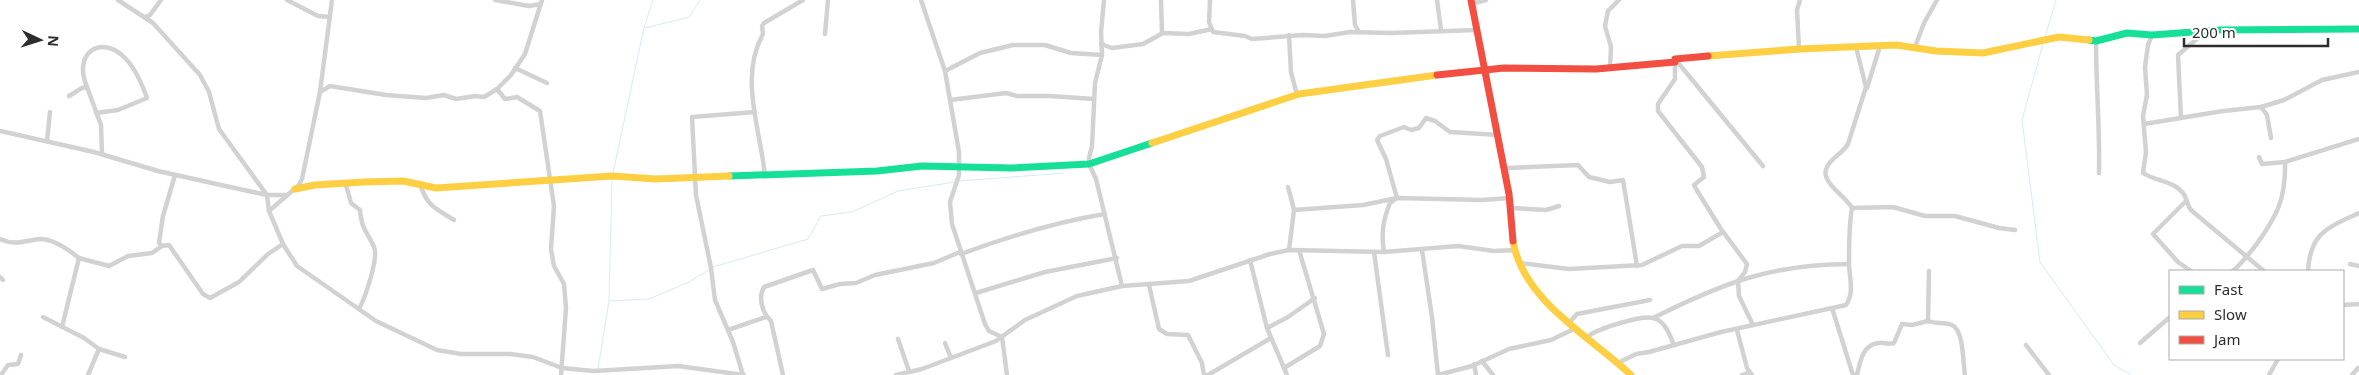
<svg xmlns="http://www.w3.org/2000/svg" width="2359" height="375" viewBox="0 0 2359 375" font-family="'Noto Sans',sans-serif">
<style>
.lines{fill:none;stroke-linecap:round;stroke-linejoin:round}
.stream{stroke:#d5ebf4;stroke-width:1}
.street{stroke:#d2d2d2;stroke-width:4.5}
.fast{stroke:#16e098;stroke-width:7}
.slow{stroke:#ffcf43;stroke-width:7}
.jam{stroke:#f24e42;stroke-width:7}
</style>
<rect width="100%" height="100%" fill="#fff"/>
<g class="lines">
<g class="stream">
<polyline points="645,28 689,17 700,0"/>
<polyline points="2045,37 2056,0"/>
<polyline points="2043,44 2022,120 2040,262 2114,365 2131,375"/>
<polyline points="613,173 644,28 653,0"/>
<polyline points="959,181 1065,173"/>
<polyline points="713,267 808,239 821,216 852,212 898,191 955,182"/>
<polyline points="609,301 649,299 687,283 709,270"/>
<polyline points="598,369 609,301 612,179"/>
</g>
<g class="street">
<polyline points="118,0 153,23 200,75 209,92 219,129 267,195 269,211 283,244 297,266 376,321 437,350 461,354 510,354 533,357 562,368 594,371 678,366 744,375"/>
<polyline points="287,0 318,16 330,17"/>
<polyline points="495,0 529,6 541,4"/>
<polyline points="921,0 945,71 959,152 959,175 950,202 952,224 985,324 989,331 1002,337 1007,375"/>
<polyline points="1104,0 1101,32 1102,55 1095,83 1092,146 1089,158 1089,164 1096,179 1122,286"/>
<polyline points="1161,0 1162,33"/>
<polyline points="1210,0 1209,22 1213,32 1245,36 1252,39 1303,35 1325,36 1350,32 1390,33 1477,30"/>
<polyline points="1353,0 1355,25 1359,32"/>
<polyline points="1437,0 1441,30"/>
<polyline points="1471,4 1486,0"/>
<polyline points="145,17 150,15 161,0"/>
<polyline points="825,34 828,0"/>
<polyline points="1289,35 1291,72 1297,95"/>
<path d="M2152 35 2148 45 2145 67 2147 95 2143 116 2146 152 2143 173C2155 181 2174 181 2183 193 2188 199 2186 205 2192 211L2264 271"/>
<path d="M2096 41C2096 85 2100 129 2099 173"/>
<polyline points="1101,44 1112,48 1143,44 1163,33 1189,34 1212,29"/>
<polyline points="1915,47 1924,23 1937,0"/>
<polyline points="1799,49 1797,10 1800,0"/>
<polyline points="1675,59 1763,166"/>
<polyline points="1675,62 1675,79 1658,104 1658,111 1702,167 1704,177 1694,185 1696,189 1721,229 1747,264 1745,272 1738,281 1739,296 1753,325"/>
<polyline points="1610,67 1611,47 1605,26 1608,11 1619,0"/>
<polyline points="515,68 547,83"/>
<polyline points="945,71 980,53 1013,45 1045,45 1071,53 1102,55"/>
<path d="M87 87C72 52 102 34 125 58 136 69 142 84 147 98L118 110 96 113"/>
<polyline points="1867,88 1880,46"/>
<polyline points="497,89 505,99 517,97 540,111 554,206 551,249 554,266 564,284 566,308 561,375"/>
<polyline points="320,92 332,0"/>
<polyline points="69,96 82,88 87,87 101,125 102,154"/>
<polyline points="950,100 1006,93 1017,96 1050,96 1094,99"/>
<polyline points="2261,107 2267,115 2271,138"/>
<polyline points="2181,118 2178,55 2205,32"/>
<polyline points="2144,124 2223,111 2261,107 2284,100 2322,80 2359,72"/>
<polyline points="0,131 94,152 158,171 221,185 267,195 287,195"/>
<polyline points="47,141 50,112"/>
<polyline points="2259,157 2262,164 2285,162 2359,139"/>
<polyline points="1505,168 1578,165 1589,177 1610,182 1623,180 1637,266"/>
<path d="M765 175C760 128 739 77 763 34L762 26 764 23 803 0"/>
<path d="M420 184C427 206 435 208 454 220"/>
<path d="M346 185 351 203 360 210C362 231 367 231 374 247 379 258 365 298 359 309"/>
<polyline points="1288,187 1294,210"/>
<polyline points="2186,201 2153,234 2178,262 2191,271"/>
<polyline points="1511,208 1546,210 1559,206"/>
<path d="M1852 208C1845 195 1819 182 1827 167 1831 158 1842 154 1848 144L1866 87 1856 47"/>
<polyline points="269,211 299,185 302,179 320,92 330,86 386,95 426,98 444,95 456,99 475,96 484,97 497,89 511,75 525,54 542,0"/>
<path d="M0 239C15 246 24 241 39 239 52 238 69 250 79 258L62 327"/>
<polyline points="162,246 159,243 163,216 175,175"/>
<polyline points="1289,250 1294,210 1363,205 1397,198 1482,200 1510,198"/>
<polyline points="1422,250 1432,317 1438,375"/>
<polyline points="1374,252 1388,355"/>
<path d="M1384 252C1381 234 1383 220 1390 203L1397 198 1386 159 1377 140 1380 136 1404 127 1411 130 1419 128 1426 118 1435 121 1450 132 1499 135"/>
<path d="M961 254C1007 237 1056 222 1105 214"/>
<polyline points="79,258 109,266 128,256 152,253 162,246 169,245 203,294 210,298 239,282 268,254 283,244"/>
<polyline points="1250,260 1267,328 1287,375"/>
<polyline points="1519,263 1569,269 1642,265 1682,246 1699,246 1723,232"/>
<polyline points="2350,264 2359,266"/>
<path d="M2233 271C2242 263 2249 254 2256 245 2277 216 2286 199 2285 162"/>
<path d="M2308 271C2310 233 2327 228 2359 213"/>
<polyline points="0,277 3,280"/>
<polyline points="1149,285 1159,329 1167,334 1188,335 1202,363 1204,375"/>
<polyline points="976,293 1045,272 1117,258"/>
<polyline points="2343,305 2359,304"/>
<polyline points="1832,308 1853,375"/>
<polyline points="43,317 84,338 99,349"/>
<path d="M1653 318C1721 284 1771 264 1849 264"/>
<path d="M1928 321C1935 324 1945 322 1952 325 1964 330 1963 364 1965 375"/>
<polyline points="1570,322 1577,314 1650,300"/>
<polyline points="1267,328 1288,317 1315,298"/>
<polyline points="728,330 766,317"/>
<polyline points="1737,330 1747,368 1752,375"/>
<path d="M1587 337C1597 329 1645 313 1656 319 1666 323 1670 336 1674 345"/>
<polyline points="898,339 909,371"/>
<polyline points="945,343 951,358"/>
<polyline points="2140,343 2170,317"/>
<polyline points="2026,345 2049,375"/>
<polyline points="1482,361 1493,375"/>
<path d="M1618 363 1636 354 1649 352 1721 332 1846 305C1855 292 1849 277 1849 263 1849 245 1849 225 1852 208L1893 207 1925 216H1955L1999 228 2015 230"/>
<polyline points="1474,364 1476,375"/>
<polyline points="1284,368 1320,346 1324,334 1299,250"/>
<polyline points="1,375 8,365 18,364 21,355"/>
<polyline points="88,375 99,349 125,357"/>
<polyline points="743,375 733,342 715,300 711,268 696,195 692,117 755,112"/>
<path d="M783 375 771 321C762 313 758 297 764 287L813 270 822 289 840 284 856 283 875 275 934 263 960 252"/>
<polyline points="896,375 922,369 996,341 1025,320 1077,296 1122,286 1189,281 1270,254 1289,250 1384,252 1458,246 1494,251 1516,250"/>
<polyline points="1208,375 1271,338"/>
<polyline points="1438,375 1472,366 1509,349 1551,340 1576,328"/>
<polyline points="1742,375 1750,372"/>
<path d="M1857 375C1860 363 1862 345 1878 343 1884 342 1888 345 1894 343L1902 324 1912 325 1928 321 1929 271"/>
<polyline points="2269,375 2278,359"/>
<polyline points="2352,375 2358,368"/>
</g>
<g class="fast">
<polyline points="2089,40 2096,41 2127,33 2152,35 2220,30 2359,29"/>
<polyline points="729,176 877,171 922,166 1011,168 1089,164 1152,143"/>
</g>
<g class="slow">
<polyline points="1708,56 1799,49 1896,45 1936,51 1983,53 2059,37 2089,40"/>
<polyline points="1152,143 1299,94 1437,75"/>
<polyline points="295,189 315,185 364,182 403,181 436,188 612,176 656,179 729,176"/>
<path d="M1513 241C1523 301 1590 336 1631 375"/>
</g>
<g class="jam">
<polyline points="1471,0 1509,194 1513,241"/>
<polyline points="1437,75 1504,68 1596,69 1675,62 1675,59 1708,56"/>
</g>
</g>
<rect x="2169" y="270" width="175" height="90" fill="#ffffff" stroke="#ababab"/>
<rect x="2179" y="286" width="25" height="8" fill="#16e098" stroke="#ababab"/>
<text x="2214" y="295" font-size="15" fill="#2d2d2d">Fast</text>
<rect x="2179" y="311" width="25" height="8" fill="#ffcf43" stroke="#ababab"/>
<text x="2214" y="320" font-size="15" fill="#2d2d2d">Slow</text>
<rect x="2179" y="336" width="25" height="8" fill="#f24e42" stroke="#ababab"/>
<text x="2214" y="345" font-size="15" fill="#2d2d2d">Jam</text>
<g transform="translate(40 40) rotate(94)" stroke="#ffffff" stroke-width="4" paint-order="stroke">
<path d="M0-4L9 19L0 12L-9 19Z" fill="#2d2d2d"/>
<text y="-8" font-size="14" font-weight="bold" text-anchor="middle" fill="#2d2d2d">N</text>
</g>
<path d="M2184 38v8h144v-8" fill="none" stroke="#2d2d2d" stroke-width="2.5"/>
<text x="2192" y="38" font-size="15" fill="#2d2d2d" stroke="#ffffff" stroke-width="4" paint-order="stroke">200 m</text>
</svg>
